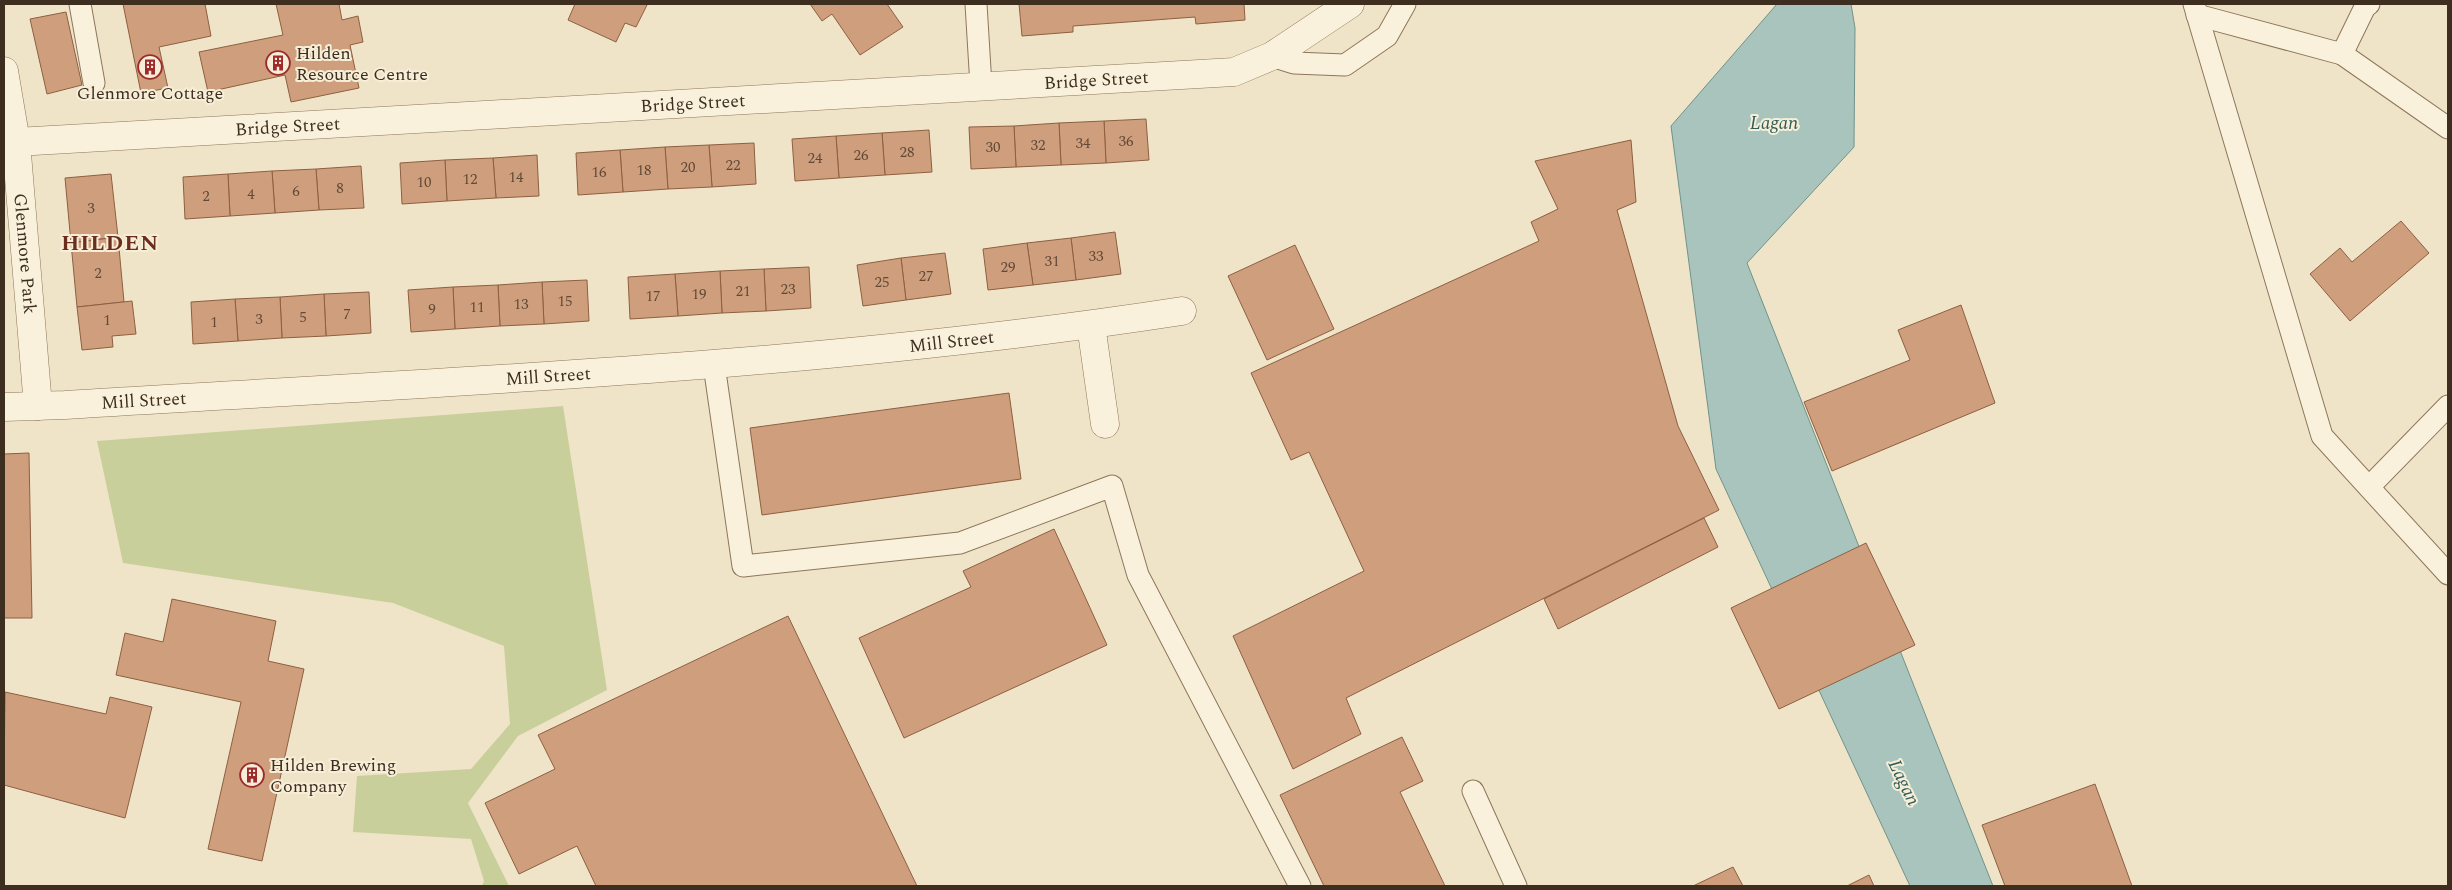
<svg xmlns="http://www.w3.org/2000/svg" width="2452" height="890" viewBox="0 0 2452 890" font-family="Spectral,serif">
<style>
.green{fill:#c9cf9b}
.water{fill:#a9c4bc;stroke:#6f938a}
.building{fill:#cf9f7d;stroke:#8d5f41}
.lines{fill:none;stroke-linecap:round;stroke-linejoin:round}
.service-casing{stroke:#8d765c;stroke-width:23}
.minor-casing{stroke:#8d765c;stroke-width:29}
.service{stroke:#faf1dc;stroke-width:21}
.minor{stroke:#faf1dc;stroke-width:28}
.labels{text-anchor:middle;stroke-width:4;stroke-linejoin:round;paint-order:stroke}
.number-label{font-size:15px;fill:#624a37}
.poi-label{font-size:18px;fill:#3d2e20;stroke:#f7eed8;text-anchor:start}
.street-label{font-size:18px;fill:#3d2e20;stroke:#f7eed8}
.water-label{font-size:19px;font-style:italic;fill:#2f5d5a;stroke:#f7eed8}
.district-label{font-size:22px;font-weight:bold;letter-spacing:1px;fill:#6b2e1e;stroke:#f7eed8}
</style>
<rect width="100%" height="100%" fill="#f0e4c8"/>
<polygon class="green" points="563,406 607,690 518,736 468,803 509,886 482,886 484,881 471,839 353,832 357,776 471,769 510,724 504,646 393,603 123,563 97,441"/>
<polygon class="water" points="1777,4 1851,4 1855,28 1854,147 1747,263 1993,886 1910,886 1716,469 1671,126"/>
<g class="building">
<polygon points="123,4 205,4 211,36 159,47 168,88 141,93"/>
<polygon points="276,4 339,4 342,20 358,16 363,42 350,45 359,88 291,102 285,75 208,92 199,52 283,35"/>
<polygon points="575,4 644,4 647,5 636,27 625,23 616,42 568,20"/>
<polygon points="810,4 887,4 903,27 860,55 832,14 822,21"/>
<polygon points="1019,4 1244,4 1245,20 1196,24 1195,17 1073,26 1073,32 1022,36"/>
<polygon points="66,12 82,85 47,94 30,19"/>
<polygon points="1146,119 1149,160 1106,163 1104,121"/>
<polygon points="1104,121 1106,163 1061,165 1059,123"/>
<polygon points="1059,123 1061,165 1016,167 1014,126"/>
<polygon points="1014,126 1016,167 971,169 969,127"/>
<polygon points="929,130 932,172 885,175 882,133"/>
<polygon points="882,133 885,175 839,178 836,136"/>
<polygon points="836,136 839,178 795,181 792,139"/>
<polygon points="1631,140 1636,202 1617,210 1678,426 1719,510 1346,698 1361,734 1293,769 1233,636 1364,571 1309,452 1291,460 1251,373 1539,241 1531,222 1558,209 1535,161"/>
<polygon points="754,143 756,184 712,187 709,145"/>
<polygon points="709,145 712,187 668,189 665,147"/>
<polygon points="665,147 668,189 623,192 620,150"/>
<polygon points="620,150 623,192 578,195 576,153"/>
<polygon points="537,155 539,196 496,198 493,158"/>
<polygon points="493,158 496,198 447,201 445,160"/>
<polygon points="445,160 447,201 402,204 400,163"/>
<polygon points="361,166 364,208 319,210 316,169"/>
<polygon points="316,169 319,210 275,213 272,171"/>
<polygon points="272,171 275,213 230,216 228,174"/>
<polygon points="111,174 118,237 71,243 65,178"/>
<polygon points="228,174 230,216 185,219 183,177"/>
<polygon points="2401,221 2429,253 2350,321 2310,274 2340,248 2352,262"/>
<polygon points="1115,232 1121,274 1076,280 1071,238"/>
<polygon points="118,237 124,302 77,307 71,243"/>
<polygon points="1071,238 1076,280 1033,285 1027,243"/>
<polygon points="1027,243 1033,285 988,290 983,249"/>
<polygon points="1295,245 1334,329 1267,360 1228,276"/>
<polygon points="945,253 951,294 906,300 901,258"/>
<polygon points="901,258 906,300 863,306 857,265"/>
<polygon points="809,267 811,308 766,311 764,269"/>
<polygon points="764,269 766,311 722,313 720,271"/>
<polygon points="720,271 722,313 678,316 675,274"/>
<polygon points="675,274 678,316 630,319 628,277"/>
<polygon points="587,280 589,321 544,324 542,282"/>
<polygon points="542,282 544,324 500,326 498,285"/>
<polygon points="498,285 500,326 455,329 453,287"/>
<polygon points="453,287 455,329 411,332 408,290"/>
<polygon points="369,292 371,333 326,336 324,294"/>
<polygon points="324,294 326,336 282,338 280,297"/>
<polygon points="280,297 282,338 238,341 235,299"/>
<polygon points="235,299 238,341 193,344 191,302"/>
<polygon points="132,301 136,334 112,336 113,347 82,350 77,307"/>
<polygon points="1961,305 1995,403 1832,471 1804,402 1910,360 1898,330"/>
<polygon points="1009,393 1021,479 762,515 750,428"/>
<polygon points="29,453 32,618 4,618 4,454"/>
<polygon points="1704,518 1718,547 1558,629 1544,599"/>
<polygon points="1054,529 1107,645 904,738 859,638 971,587 963,571"/>
<polygon points="1866,543 1915,645 1779,709 1731,608"/>
<polygon points="172,599 276,621 268,661 304,669 262,861 208,849 241,702 116,675 125,633 163,642"/>
<polygon points="788,616 917,886 596,886 577,846 519,874 485,803 555,769 538,735"/>
<polygon points="5,692 106,714 110,697 152,707 125,818 4,785"/>
<polygon points="1402,737 1423,781 1400,792 1445,886 1324,886 1280,795"/>
<polygon points="2095,784 2132,886 2005,886 1982,825"/>
<polygon points="1733,867 1743,886 1693,886"/>
<polygon points="1869,875 1874,886 1847,886"/>
</g>
<g class="lines">
<g class="service-casing">
<g id="service">
<polyline points="80,4 94,83"/>
<polyline points="976,4 981,86"/>
<polyline points="2194,4 2322,436 2448,574"/>
<polyline points="2197,15 2342,54 2365,7 2369,4"/>
<polyline points="2342,54 2448,128"/>
<polyline points="1272,56 1294,63 1345,65 1387,36 1405,4"/>
<polyline points="714,365 743,566 960,543 1112,486 1138,575 1300,886"/>
<polyline points="2369,487 2448,406"/>
<polyline points="1473,791 1516,886"/>
</g>
</g>
<g class="minor-casing">
<g id="minor">
<path id="s1" d="M4 71 16 142 38 406"/>
<path id="s2" d="M16 142 1234 72 1272 56 1350 4"/>
<polyline points="1091,325 1105,424"/>
<path id="s3" d="M4 407 65 405C438 382 813 368 1182 311"/>
</g>
</g>
<use href="#service" class="service"/>
<use href="#minor" class="minor"/>
</g>
<defs>
<g id="building-ring" transform="scale(1.25)"><circle r="9.5" fill="#f7eed8" stroke="#9e2a2b" stroke-width="1.5"/><path d="M-4-6H4V6H1V3H-1V6H-4ZM-2.5-4.3h1.7v1.8h-1.7ZM.8-4.3h1.7v1.8H.8ZM-2.5-1h1.7V.8h-1.7ZM.8-1h1.7V.8H.8Z" fill="#9e2a2b"/></g>
</defs>
<g fill-rule="evenodd">
<use href="#building-ring" x="278" y="63"/>
<use href="#building-ring" x="150" y="67"/>
<use href="#building-ring" x="252" y="775"/>
</g>
<g class="labels">
<g class="number-label">
<text x="1126" y="146">36</text>
<text x="1083" y="148">34</text>
<text x="1038" y="150">32</text>
<text x="993" y="152">30</text>
<text x="907" y="157">28</text>
<text x="861" y="160">26</text>
<text x="815" y="163">24</text>
<text x="733" y="170">22</text>
<text x="688" y="172">20</text>
<text x="644" y="175">18</text>
<text x="599" y="177">16</text>
<text x="516" y="182">14</text>
<text x="470" y="184">12</text>
<text x="424" y="187">10</text>
<text x="340" y="193">8</text>
<text x="296" y="196">6</text>
<text x="251" y="199">4</text>
<text x="206" y="201">2</text>
<text x="91" y="213">3</text>
<text x="1096" y="261">33</text>
<text x="1052" y="266">31</text>
<text x="1008" y="272">29</text>
<text x="98" y="278">2</text>
<text x="926" y="281">27</text>
<text x="882" y="287">25</text>
<text x="788" y="294">23</text>
<text x="743" y="296">21</text>
<text x="699" y="299">19</text>
<text x="653" y="301">17</text>
<text x="565" y="306">15</text>
<text x="521" y="309">13</text>
<text x="477" y="312">11</text>
<text x="432" y="314">9</text>
<text x="347" y="319">7</text>
<text x="303" y="322">5</text>
<text x="259" y="324">3</text>
<text x="107" y="325">1</text>
<text x="214" y="327">1</text>
</g>
<g class="poi-label">
<text x="296" y="59">Hilden<tspan x="296" dy="21">Resource Centre</tspan></text>
<text x="150" y="99" text-anchor="middle">Glenmore Cottage</text>
<text x="270" y="771">Hilden Brewing<tspan x="270" dy="21">Company</tspan></text>
</g>
<g class="street-label">
<text dy="6" stroke="none"><textPath href="#s2" startOffset="1082">Bridge Street</textPath></text>
<text dy="6" stroke="none"><textPath href="#s2" startOffset="678">Bridge Street</textPath></text>
<text dy="6" stroke="none"><textPath href="#s2" startOffset="272">Bridge Street</textPath></text>
<text dy="6" stroke="none"><textPath href="#s1" startOffset="184">Glenmore Park</textPath></text>
<text dy="6" stroke="none"><textPath href="#s3" startOffset="950">Mill Street</textPath></text>
<text dy="6" stroke="none"><textPath href="#s3" startOffset="545">Mill Street</textPath></text>
<text dy="6" stroke="none"><textPath href="#s3" startOffset="140">Mill Street</textPath></text>
</g>
<g class="water-label">
<text x="1774" y="129">Lagan</text>
<text transform="translate(1905 782) rotate(64)" y="7">Lagan</text>
</g>
<g class="district-label">
<text x="110" y="250">HILDEN</text>
</g>
</g>
<rect width="2452" height="890" fill="none" stroke="#3d2e20" stroke-width="10"/>
</svg>
